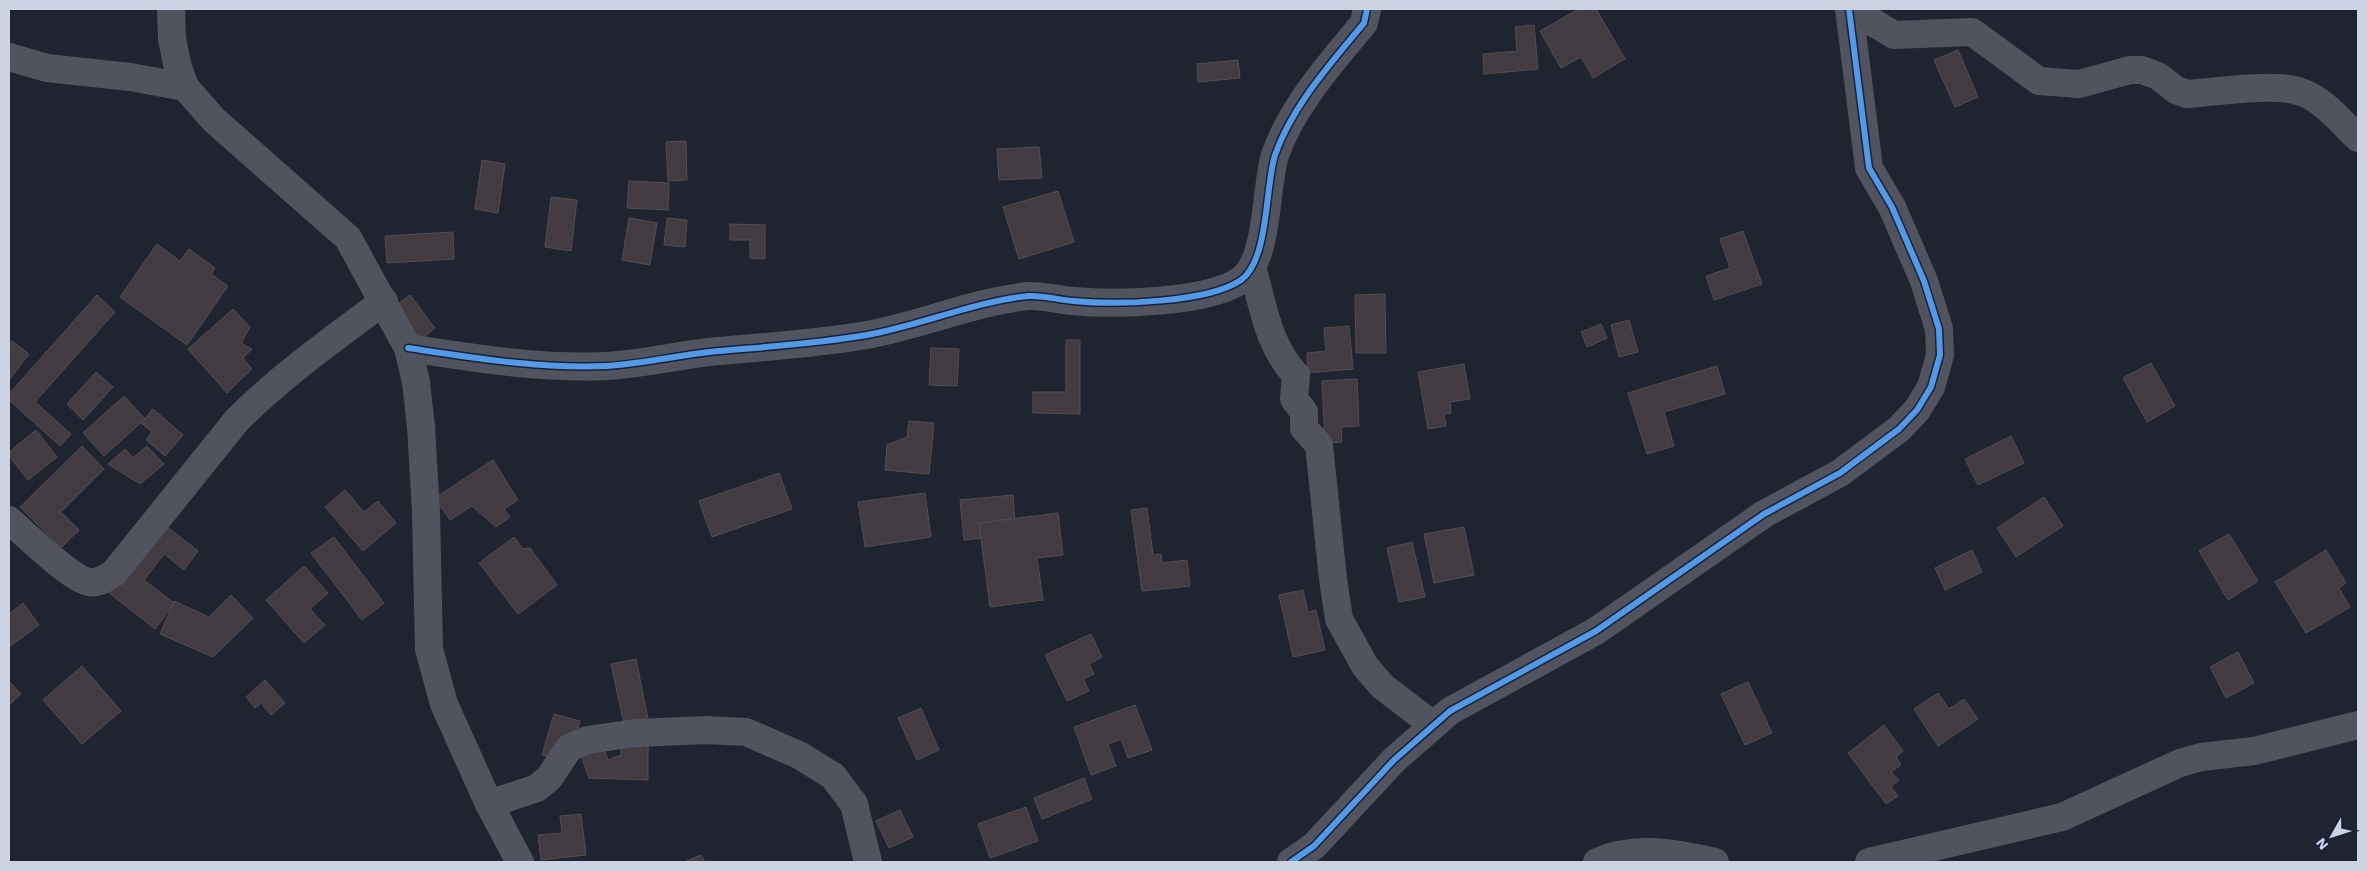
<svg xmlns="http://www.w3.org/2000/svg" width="2367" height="871" viewBox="0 0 2367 871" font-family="'Work Sans',sans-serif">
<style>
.building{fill:#423c42;stroke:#524e54}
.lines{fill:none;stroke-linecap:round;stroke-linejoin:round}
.street{stroke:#51545e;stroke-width:28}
.cycleway-casing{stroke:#192037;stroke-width:9}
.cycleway{stroke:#5399e6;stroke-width:6}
</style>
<rect width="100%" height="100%" fill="#202430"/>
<g class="building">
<polygon points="1579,9 1596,9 1625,59 1593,78 1581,57 1561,68 1540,31"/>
<polygon points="1534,25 1538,69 1484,74 1483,54 1517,51 1515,27"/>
<polygon points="1958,50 1978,97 1955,107 1934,60"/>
<polygon points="1238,60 1240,78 1198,82 1197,64"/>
<polygon points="686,141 687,180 668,181 666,142"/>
<polygon points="1039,147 1042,178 999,180 997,149"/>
<polygon points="482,160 505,164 498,213 475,209"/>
<polygon points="629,181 669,183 668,210 627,208"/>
<polygon points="1058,191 1074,242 1019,259 1003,207"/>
<polygon points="551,197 577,200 571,251 545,247"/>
<polygon points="629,218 657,223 650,265 622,260"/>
<polygon points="667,218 687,220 685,247 664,245"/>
<polygon points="730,224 765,225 765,259 750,258 750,240 730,240"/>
<polygon points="1743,231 1762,284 1714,300 1706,276 1730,268 1720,239"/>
<polygon points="453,232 454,259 387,263 385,236"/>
<polygon points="157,244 180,261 189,249 215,268 211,274 228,286 187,345 120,297"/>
<polygon points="1385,294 1386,353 1356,353 1355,295"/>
<polygon points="97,295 115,312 35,402 71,434 60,446 9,400 9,394"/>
<polygon points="410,295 435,328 419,341 394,307"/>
<polygon points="233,309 250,327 241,343 252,349 243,358 252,369 227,393 188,349"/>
<polygon points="1629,320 1638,352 1619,357 1611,325"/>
<polygon points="1601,324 1607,338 1587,347 1581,332"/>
<polygon points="1349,326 1353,369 1308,373 1307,353 1326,351 1324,328"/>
<polygon points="1066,340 1080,340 1080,414 1033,413 1033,392 1066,392"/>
<polygon points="12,341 29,354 9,380 9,346"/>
<polygon points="931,348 959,349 957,386 929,385"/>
<polygon points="2151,363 2175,406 2147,422 2123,378"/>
<polygon points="1464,364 1470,399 1450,402 1451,413 1444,414 1446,426 1428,429 1418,372"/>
<polygon points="1717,366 1725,394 1664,412 1674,446 1647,454 1628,393"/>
<polygon points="96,372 113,387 83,420 67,404"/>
<polygon points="1357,379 1359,426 1341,427 1342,442 1325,443 1322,381"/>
<polygon points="124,396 145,419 104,456 83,433"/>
<polygon points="153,409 183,435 165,456 146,440 152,432 141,423"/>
<polygon points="909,421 934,423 929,474 885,470 887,445 907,437"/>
<polygon points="36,430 57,457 28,480 9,456 9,452"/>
<polygon points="2011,436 2024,463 1978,485 1965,459"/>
<polygon points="82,446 104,469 61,512 79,530 61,548 20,507"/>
<polygon points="147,446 164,464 140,484 108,464 125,449 133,458"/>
<polygon points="493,460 518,500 504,509 510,517 496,527 472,506 450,520 435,498"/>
<polygon points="779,473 792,509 712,537 699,501"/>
<polygon points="345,490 364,512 378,501 396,523 363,551 325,507"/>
<polygon points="925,493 931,537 865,547 858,502"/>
<polygon points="1013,495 1016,535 964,540 960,500"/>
<polygon points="2044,497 2063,526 2016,557 1997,528"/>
<polygon points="1147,508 1153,555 1161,554 1162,563 1187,560 1190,586 1142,591 1131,510"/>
<polygon points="1058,513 1063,555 1037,558 1043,600 990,607 979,523"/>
<polygon points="157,519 198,551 184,570 164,554 144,580 174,603 155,629 103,588"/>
<polygon points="1464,527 1474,575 1434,583 1424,534"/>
<polygon points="2229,534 2258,581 2228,600 2199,551"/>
<polygon points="334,537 384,603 362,620 311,553"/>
<polygon points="514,537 523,549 530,548 557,585 518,614 479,563"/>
<polygon points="1412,542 1425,597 1399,602 1387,548"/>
<polygon points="1972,550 1982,572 1945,590 1935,568"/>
<polygon points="2326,550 2346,583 2339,588 2350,607 2306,633 2275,582"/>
<polygon points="304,566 328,593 310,609 325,625 304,643 266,600"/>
<polygon points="1303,590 1308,612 1316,610 1325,650 1293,657 1279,595"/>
<polygon points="231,595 253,618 213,657 160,634 174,601 209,617"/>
<polygon points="23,603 39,625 9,647 9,614"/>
<polygon points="1091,634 1102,657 1089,664 1094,674 1083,679 1089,691 1067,701 1045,655"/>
<polygon points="2238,652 2254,683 2226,698 2210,667"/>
<polygon points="636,659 649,724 625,729 611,664"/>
<polygon points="82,666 121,711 82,744 43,700"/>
<polygon points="265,680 285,703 271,715 261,703 255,708 246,697"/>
<polygon points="9,681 21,694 9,705"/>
<polygon points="1748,682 1772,733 1745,745 1721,694"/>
<polygon points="1938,693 1949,709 1964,699 1978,719 1938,746 1914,709"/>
<polygon points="1135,705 1152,750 1128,758 1121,739 1108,744 1116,766 1091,775 1074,727"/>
<polygon points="921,708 939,750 917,760 898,718"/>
<polygon points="554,714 580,721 568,763 542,755"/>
<polygon points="1884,725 1903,751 1896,757 1901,765 1891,772 1899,780 1891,787 1898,796 1886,804 1848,753"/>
<polygon points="601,739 608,760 621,755 621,739 648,740 648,780 589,778 578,747"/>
<polygon points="1084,778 1092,799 1042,819 1034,798"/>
<polygon points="1026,807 1038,841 990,858 978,824"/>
<polygon points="900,810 913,837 889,848 876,821"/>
<polygon points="581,814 586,855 541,860 538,835 562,833 560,816"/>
<polygon points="701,855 705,862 684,862"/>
</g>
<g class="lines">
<g class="street">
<polyline points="171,9 172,39 177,64 185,87 214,120 348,238 408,348 416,382 421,427 426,512 429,649 444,704 489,804 520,862"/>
<path d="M1851 9 1894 35 1972 32 2039 81 2079 84 2130 70H2142L2158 76 2176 90 2187 94C2216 92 2272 83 2298 91 2321 97 2341 122 2358 138"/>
<polyline points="9,57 47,68 130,77 185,87"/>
<path d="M1252 267C1263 305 1268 346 1296 375L1294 399 1304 412V428L1319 445 1333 579 1339 619 1365 666 1382 686 1433 725"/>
<path d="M408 348C474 358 540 369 607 366 641 364 675 356 709 352 762 347 815 344 867 335 922 325 973 302 1028 296 1043 295 1059 300 1073 301 1114 305 1208 303 1241 280 1269 260 1265 187 1275 155 1292 106 1331 63 1364 23L1367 9"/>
<path d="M9 520C25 534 71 579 89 582 98 584 106 578 114 573L237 420C282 375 333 339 384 301"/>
<polyline points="489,804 537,788 549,778 569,748 587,740 636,733 706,730 746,732 799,755 833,776 854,804 868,862"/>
<polyline points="1291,862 1314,846 1394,760 1450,711 1596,631 1764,514 1840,473 1899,429 1917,410 1931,387 1940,355 1939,329 1924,281 1892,207 1869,168 1849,9"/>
<path d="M1597 862C1635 845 1676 853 1715 862"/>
<polyline points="1869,862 2062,817 2180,763 2201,757 2254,751 2358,725"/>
</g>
<g class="cycleway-casing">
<g id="cycleway">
<path d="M408 348C474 358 540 369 607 366 641 364 675 356 709 352 762 347 815 344 867 335 922 325 973 302 1028 296 1043 295 1059 300 1073 301 1114 305 1208 303 1241 280 1269 260 1265 187 1275 155 1292 106 1331 63 1364 23L1367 9"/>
<polyline points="1291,862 1314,846 1394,760 1450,711 1596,631 1764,514 1840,473 1899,429 1917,410 1931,387 1940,355 1939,329 1924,281 1892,207 1869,168 1849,9"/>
</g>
</g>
<use href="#cycleway" class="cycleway"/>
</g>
<rect width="2367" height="871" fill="none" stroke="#cdd3e3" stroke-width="20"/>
<g transform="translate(2332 836) rotate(231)" stroke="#192037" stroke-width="4" paint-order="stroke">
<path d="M0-4L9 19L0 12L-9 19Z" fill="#cdd3e3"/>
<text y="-8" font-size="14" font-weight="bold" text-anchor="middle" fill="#cdd3e3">N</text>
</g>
</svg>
